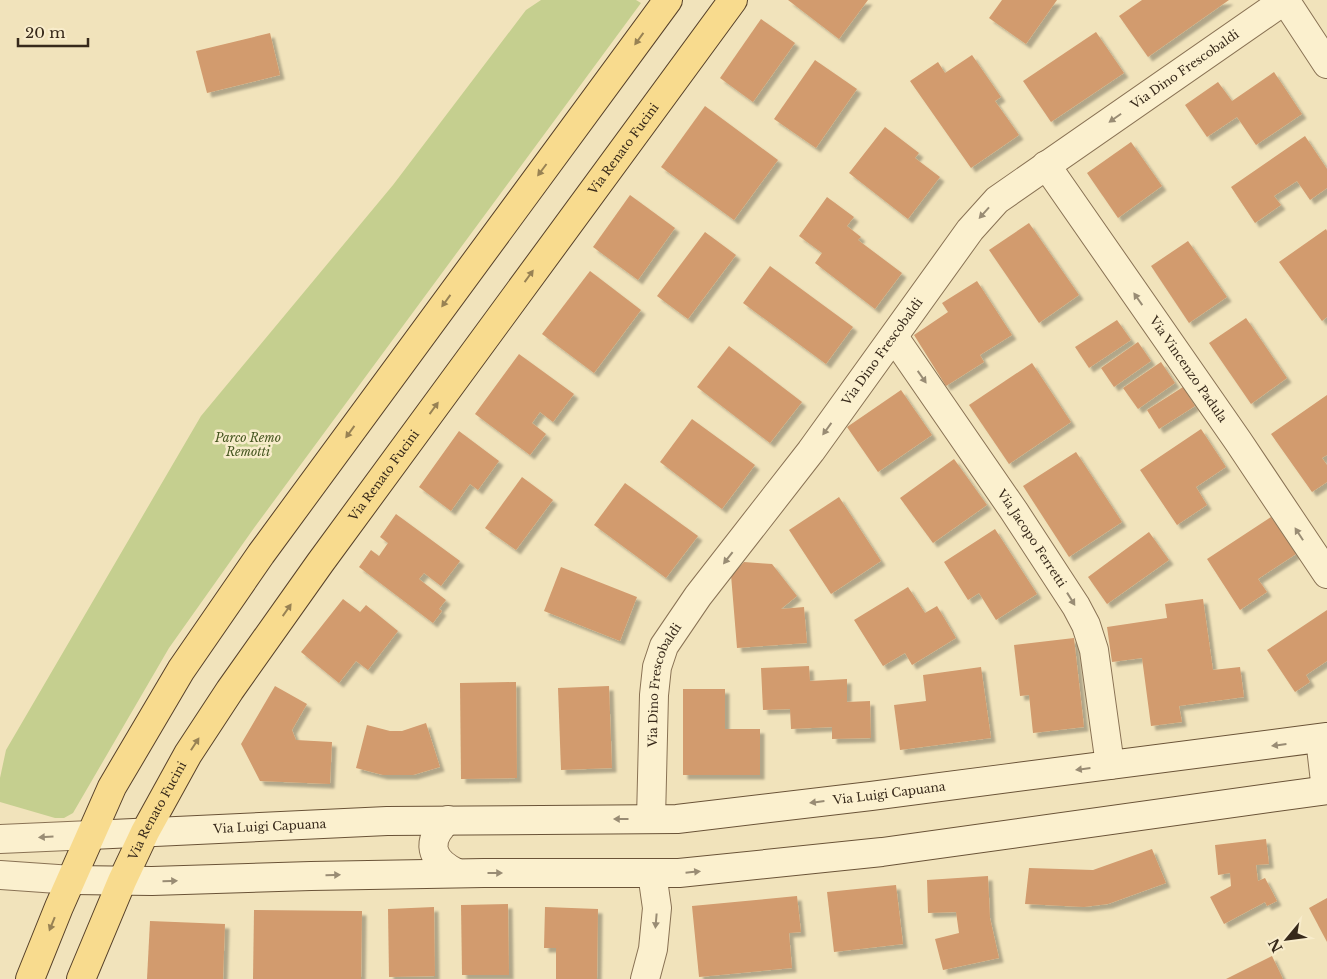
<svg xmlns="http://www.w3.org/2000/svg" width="1327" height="979" viewBox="0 0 1327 979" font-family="'Libre Baskerville',serif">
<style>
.green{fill:#c5cf8f}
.building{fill:#d29b6e;filter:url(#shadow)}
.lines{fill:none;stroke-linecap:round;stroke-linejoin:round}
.street-casing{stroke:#897254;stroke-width:30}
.secondary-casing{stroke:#6a5337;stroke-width:30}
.primary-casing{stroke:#564029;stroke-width:30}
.street{stroke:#fbf0ce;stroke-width:28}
.secondary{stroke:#fbf0ce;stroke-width:28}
.primary{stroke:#f8db8e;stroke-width:28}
.oneway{fill:#988254}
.oneway2{fill:#998c74}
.labels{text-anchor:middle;stroke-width:5;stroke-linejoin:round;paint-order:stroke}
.street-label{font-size:12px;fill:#37291a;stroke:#f8eccb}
.park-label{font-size:12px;font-style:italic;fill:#45551f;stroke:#f8eccb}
</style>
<defs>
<filter id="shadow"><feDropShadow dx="4.5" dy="4.5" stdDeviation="1" flood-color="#0004"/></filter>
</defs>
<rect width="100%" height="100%" fill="#f1e3bb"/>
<polygon class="green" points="541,0 636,0 641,3 254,528 169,648 73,813 64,818 55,818 0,802 0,778 6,750 201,416 393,185 526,10"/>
<g class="building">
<polygon points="788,0 868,0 839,39"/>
<polygon points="1002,0 1057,0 1026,44 989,18"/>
<polygon points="1142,0 1229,0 1148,57 1119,16"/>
<polygon points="761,19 795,43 753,102 720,78"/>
<polygon points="1096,32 1124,73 1051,122 1023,81"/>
<polygon points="270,33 280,75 207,93 196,51"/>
<polygon points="972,55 1001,97 995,101 1019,135 971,168 910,81 938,62 945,73"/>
<polygon points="815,60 857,89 816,148 774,119"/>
<polygon points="1274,72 1302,114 1256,145 1237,117 1207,137 1185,105 1218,82 1232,101"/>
<polygon points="705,106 778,160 734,220 661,167"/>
<polygon points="885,127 919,153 915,158 940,177 908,219 849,173"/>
<polygon points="1305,136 1327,169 1327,188 1310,200 1297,181 1274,196 1281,205 1255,223 1231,187"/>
<polygon points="1131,142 1162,186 1118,218 1087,173"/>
<polygon points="630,195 675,228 638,280 593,247"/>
<polygon points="827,197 854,217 847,226 861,237 858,240 902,273 875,309 815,263 822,253 799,236"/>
<polygon points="1029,223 1079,295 1039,323 989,250"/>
<polygon points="1326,229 1327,231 1327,317 1322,321 1279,262"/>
<polygon points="705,232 736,255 688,319 657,296"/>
<polygon points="1188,241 1227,297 1189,323 1151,266"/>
<polygon points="770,266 853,327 826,364 743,303"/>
<polygon points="590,271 641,310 594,373 542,334"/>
<polygon points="977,281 1012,335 980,355 984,362 946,386 914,335 948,312 942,303"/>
<polygon points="1246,318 1287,378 1251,404 1209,343"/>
<polygon points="1117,320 1131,340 1089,368 1075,347"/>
<polygon points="1138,342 1151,361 1114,387 1101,368"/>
<polygon points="729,346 802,402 770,443 697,387"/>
<polygon points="519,354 574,394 553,422 540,412 532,423 546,434 530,455 475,414"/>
<polygon points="1161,362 1175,383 1138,409 1123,388"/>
<polygon points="1032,363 1071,422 1009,464 969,405"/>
<polygon points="1183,387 1195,406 1159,429 1147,410"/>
<polygon points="901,390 932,435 878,472 847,427"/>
<polygon points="1327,395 1327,455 1322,458 1327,465 1327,482 1312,492 1271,434"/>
<polygon points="692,419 755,465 722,509 660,462"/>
<polygon points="1201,429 1226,467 1196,487 1207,505 1177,525 1140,470"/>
<polygon points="459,431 499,461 478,490 470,484 451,511 419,487"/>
<polygon points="1076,452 1122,522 1069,557 1023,486"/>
<polygon points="954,459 987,505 933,543 900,498"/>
<polygon points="522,477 553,500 516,550 485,528"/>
<polygon points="625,483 698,536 666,578 594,525"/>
<polygon points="839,497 881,561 831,594 789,530"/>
<polygon points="396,514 460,561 441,586 424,573 419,579 446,600 439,609 442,611 433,623 359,567 371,550 379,556 388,543 380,537"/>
<polygon points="1271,517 1296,554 1258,579 1267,592 1240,610 1207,559"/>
<polygon points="995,529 1037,594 996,620 979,593 968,600 944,562"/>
<polygon points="1149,532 1169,560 1107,604 1088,577"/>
<polygon points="744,562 772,564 797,596 781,609 804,607 807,643 737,648 731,575"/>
<polygon points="561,567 637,597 620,641 544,611"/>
<polygon points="908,587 925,613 937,606 956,638 912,665 905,653 883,666 854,620"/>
<polygon points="343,599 360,612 366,605 398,631 368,670 356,661 339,683 301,652"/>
<polygon points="1203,599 1213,670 1240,667 1244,697 1179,706 1182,722 1151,726 1142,658 1112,662 1107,627 1167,618 1165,604"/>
<polygon points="1327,610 1327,661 1306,675 1310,682 1295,692 1267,650"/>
<polygon points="1074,638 1084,727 1033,733 1029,695 1020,696 1014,645"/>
<polygon points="809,666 810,681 847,679 847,702 870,701 871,738 832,739 832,727 791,729 790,709 763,710 761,668"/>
<polygon points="981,667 991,738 900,750 894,705 926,701 923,675"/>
<polygon points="516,682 517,778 461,779 460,683"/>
<polygon points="275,686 307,704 292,730 296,740 332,742 330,784 260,781 241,744"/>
<polygon points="609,686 612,768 561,770 558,688"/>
<polygon points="683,689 725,689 725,729 760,729 760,775 683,775"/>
<polygon points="426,723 440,767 413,775 383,775 356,768 367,725 390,731 402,731"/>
<polygon points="1266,839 1269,864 1256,865 1258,881 1265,878 1277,901 1267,906 1265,902 1224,924 1210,897 1231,886 1230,873 1218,875 1215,845"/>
<polygon points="1152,849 1166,883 1108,904 1084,907 1025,904 1029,868 1093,870"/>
<polygon points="988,876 990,918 999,958 943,970 935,939 959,933 956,912 928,913 927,880"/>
<polygon points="896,885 903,944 834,952 827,892"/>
<polygon points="797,896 801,932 789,933 792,968 699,977 692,906"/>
<polygon points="1327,898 1327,942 1309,908"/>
<polygon points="508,904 509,975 462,975 461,905"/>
<polygon points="434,907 435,976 389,977 388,909"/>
<polygon points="545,907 598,909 597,979 556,979 556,948 544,948"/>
<polygon points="254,910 362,911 361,979 253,979"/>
<polygon points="150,921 225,924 223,979 147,979"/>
<polygon points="1272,956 1283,979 1226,979"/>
</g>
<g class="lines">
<g class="street-casing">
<g id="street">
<polyline points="1285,0 1327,64"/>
<path id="s1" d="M1046 165 1238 441 1327 574"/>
<path id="s2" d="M894 337 1014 511 1076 606 1086 625 1094 650 1110 765"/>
<polyline points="1320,739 1326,790"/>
<path id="s3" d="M651 819 654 695 657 667 664 646 698 596 811 451 970 230 997 200 1285 0"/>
<path d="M448 820C425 841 430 860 457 873"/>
<polyline points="0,839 91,835"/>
<polyline points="0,875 72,880"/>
<polyline points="645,979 653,949 657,908 652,873"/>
</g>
</g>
<g class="secondary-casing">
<g id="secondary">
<path id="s4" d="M91 835 387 821 677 819 871 796 1327 737"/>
<polyline points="72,880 152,881 311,876 484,873 679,873 882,852 1327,790"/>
</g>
</g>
<g class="primary-casing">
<g id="primary">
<polyline points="30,979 59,907 112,787 181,670 261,554 668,0"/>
<path id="s5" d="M81 979 122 881 145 832 188 754 230 690 320 563 733 0"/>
</g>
</g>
<use href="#street" class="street"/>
<use href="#secondary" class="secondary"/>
<use href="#primary" class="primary"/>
</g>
<defs><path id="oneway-solid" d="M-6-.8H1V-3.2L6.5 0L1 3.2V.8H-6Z" transform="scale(1.25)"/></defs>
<g class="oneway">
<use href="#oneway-solid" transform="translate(639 39) rotate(126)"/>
<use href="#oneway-solid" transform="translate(542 170) rotate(127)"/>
<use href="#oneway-solid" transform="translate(529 276) rotate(-54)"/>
<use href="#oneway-solid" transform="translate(446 301) rotate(126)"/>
<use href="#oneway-solid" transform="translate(434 408) rotate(-54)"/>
<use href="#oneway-solid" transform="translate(350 432) rotate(126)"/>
<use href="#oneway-solid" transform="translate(287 610) rotate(-55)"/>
<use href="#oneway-solid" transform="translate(195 744) rotate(-57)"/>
<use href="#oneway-solid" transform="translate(52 924) rotate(112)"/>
</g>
<g class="oneway2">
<use href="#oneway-solid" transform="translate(1115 118) rotate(145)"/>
<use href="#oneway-solid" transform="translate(984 213) rotate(132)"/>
<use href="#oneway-solid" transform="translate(1138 299) rotate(-125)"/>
<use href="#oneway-solid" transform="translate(922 377) rotate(55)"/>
<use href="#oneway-solid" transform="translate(827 429) rotate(126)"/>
<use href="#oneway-solid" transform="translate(1299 534) rotate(-123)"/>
<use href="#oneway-solid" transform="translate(728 558) rotate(128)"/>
<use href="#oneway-solid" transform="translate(1071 599) rotate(58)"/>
<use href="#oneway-solid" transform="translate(1279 745) rotate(173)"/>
<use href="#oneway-solid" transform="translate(1083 769) rotate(173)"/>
<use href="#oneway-solid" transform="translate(817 802) rotate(173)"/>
<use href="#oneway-solid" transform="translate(621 819) rotate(180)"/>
<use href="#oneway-solid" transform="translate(46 837) rotate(177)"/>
<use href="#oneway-solid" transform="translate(693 872) rotate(-6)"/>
<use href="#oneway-solid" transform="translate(495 873)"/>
<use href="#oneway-solid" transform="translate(333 875) rotate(-1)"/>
<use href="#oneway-solid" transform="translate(170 881) rotate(-2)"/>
<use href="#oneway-solid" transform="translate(656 921) rotate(95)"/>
</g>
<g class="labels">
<g class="street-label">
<text dy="4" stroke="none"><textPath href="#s3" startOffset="960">Via Dino Frescobaldi</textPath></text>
<text dy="4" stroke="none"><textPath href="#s5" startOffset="995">Via Renato Fucini</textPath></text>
<text dy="4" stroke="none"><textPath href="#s3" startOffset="541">Via Dino Frescobaldi</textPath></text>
<text dy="4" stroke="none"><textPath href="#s1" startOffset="249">Via Vincenzo Padula</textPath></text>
<text dy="4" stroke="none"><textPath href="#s5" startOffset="590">Via Renato Fucini</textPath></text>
<text dy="4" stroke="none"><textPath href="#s2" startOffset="244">Via Jacopo Ferretti</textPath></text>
<text dy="4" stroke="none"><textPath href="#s3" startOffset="136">Via Dino Frescobaldi</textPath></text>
<text dy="4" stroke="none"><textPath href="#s4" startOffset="800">Via Luigi Capuana</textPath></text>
<text dy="4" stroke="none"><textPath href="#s5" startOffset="185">Via Renato Fucini</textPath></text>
<text dy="4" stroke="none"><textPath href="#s4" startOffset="179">Via Luigi Capuana</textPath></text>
</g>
<g class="park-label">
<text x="248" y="442">Parco Remo<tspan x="248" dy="14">Remotti</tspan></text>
</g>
</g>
<g transform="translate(1287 939) rotate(241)" stroke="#f8eccb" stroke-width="4" paint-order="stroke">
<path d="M0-4L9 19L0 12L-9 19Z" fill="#37291a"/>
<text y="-8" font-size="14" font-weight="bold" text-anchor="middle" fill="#37291a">N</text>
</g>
<path d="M18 38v8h70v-8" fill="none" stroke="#37291a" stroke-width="2.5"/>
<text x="25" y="38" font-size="15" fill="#37291a" stroke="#f8eccb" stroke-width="4" paint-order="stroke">20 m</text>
</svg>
